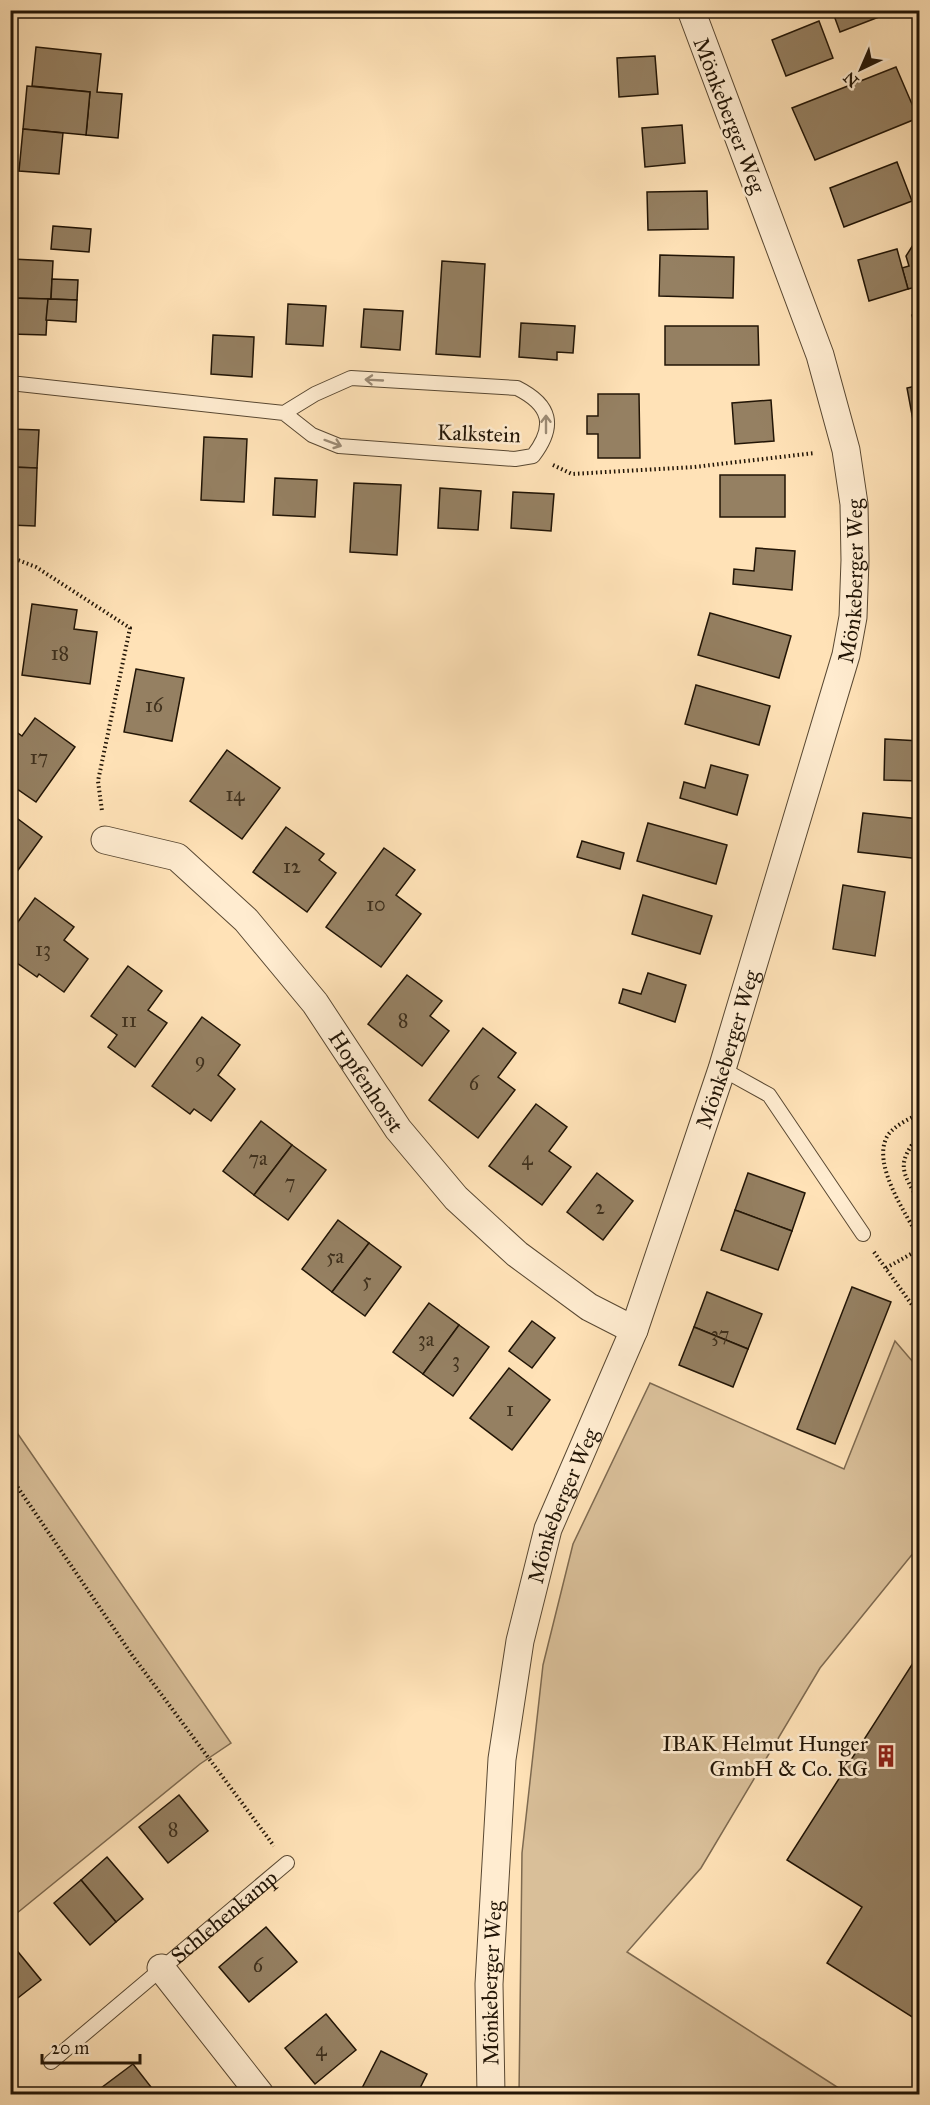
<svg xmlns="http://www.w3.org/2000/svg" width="930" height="2105" viewBox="0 0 930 2105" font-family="'IM FELL Great Primer',serif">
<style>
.green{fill:#d9bf99;stroke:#7e6a50;stroke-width:1.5}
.building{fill:#958062;stroke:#221506;stroke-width:1.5}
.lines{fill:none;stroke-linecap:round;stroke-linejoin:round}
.service-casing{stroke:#594832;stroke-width:16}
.minor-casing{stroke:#594832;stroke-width:29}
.path{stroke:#221506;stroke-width:4;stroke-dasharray:1.5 3;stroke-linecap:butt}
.service{stroke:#ffecd0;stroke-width:14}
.minor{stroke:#ffecd0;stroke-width:27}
.oneway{stroke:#9c8b75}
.labels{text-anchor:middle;stroke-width:5;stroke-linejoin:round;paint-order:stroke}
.number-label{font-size:20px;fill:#3f301d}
.street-label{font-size:22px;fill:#221506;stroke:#ffecd0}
.poi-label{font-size:22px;fill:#221506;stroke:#ffecd0;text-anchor:end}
</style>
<rect width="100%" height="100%" fill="#ffe2b7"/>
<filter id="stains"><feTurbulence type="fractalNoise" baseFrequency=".00333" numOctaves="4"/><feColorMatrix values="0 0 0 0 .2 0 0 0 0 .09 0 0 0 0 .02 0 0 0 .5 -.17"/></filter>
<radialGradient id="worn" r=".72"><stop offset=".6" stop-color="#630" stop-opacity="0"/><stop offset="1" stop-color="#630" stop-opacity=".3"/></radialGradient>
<g class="green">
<polygon points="895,1341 919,1369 919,1546 820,1668 701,1868 627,1952 848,2094 519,2094 522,1853 543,1665 573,1544 650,1383 844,1469"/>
<polygon points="11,1424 231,1743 200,1764 11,1918"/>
</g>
<g class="building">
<polygon points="832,10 882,10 884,15 840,32"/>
<polygon points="819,21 833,58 786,76 772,40"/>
<polygon points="36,47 101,54 97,92 122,94 118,138 86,135 90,92 32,86"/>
<polygon points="655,56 658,94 619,97 617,58"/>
<polygon points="896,67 918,118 815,160 792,108"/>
<polygon points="27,86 90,92 86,135 23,129"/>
<polygon points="682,125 685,163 645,167 642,128"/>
<polygon points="23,129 63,133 59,174 19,171"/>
<polygon points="897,162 912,201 844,227 830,188"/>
<polygon points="707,191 708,229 648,230 647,192"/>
<polygon points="53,226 91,229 89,252 51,249"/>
<polygon points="920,244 920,286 908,289 902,268 909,266 906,256 913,245"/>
<polygon points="897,249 908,289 869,301 858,260"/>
<polygon points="660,255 734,257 733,298 659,296"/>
<polygon points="12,259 53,261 51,299 10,298"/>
<polygon points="442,261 485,264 480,357 436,354"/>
<polygon points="52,279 78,280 77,300 51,299"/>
<polygon points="10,298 48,299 46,335 10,334"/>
<polygon points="48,299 77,300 76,322 46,320"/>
<polygon points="288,304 326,306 323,346 286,344"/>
<polygon points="364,309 403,311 400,350 361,347"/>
<polygon points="920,313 920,346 912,315"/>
<polygon points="521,323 575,326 573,353 557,352 557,360 519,357"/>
<polygon points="665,326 758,326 759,365 665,365"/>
<polygon points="213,335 254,337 252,377 211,374"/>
<polygon points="920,385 920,436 916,436 907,388"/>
<polygon points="598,394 639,394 640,458 598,458 598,434 587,434 587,416 598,416"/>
<polygon points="771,400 774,441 735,444 732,403"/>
<polygon points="10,429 39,430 37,468 10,467"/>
<polygon points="204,437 247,439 244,502 201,500"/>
<polygon points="10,467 37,468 35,526 10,525"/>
<rect x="720" y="475" width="65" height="42"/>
<polygon points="275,478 317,480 315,517 273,515"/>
<polygon points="354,483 401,485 397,555 350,552"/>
<polygon points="440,488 481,491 478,530 438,528"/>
<polygon points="513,492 554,494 551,531 511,528"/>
<polygon points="756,548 795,551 792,590 733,584 734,569 754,571"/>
<polygon points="32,604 77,610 74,629 97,632 90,684 22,675"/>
<polygon points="710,613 791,636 779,678 698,655"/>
<polygon points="136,669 184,678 172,741 124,732"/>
<polygon points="696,685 770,706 759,745 685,724"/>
<polygon points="35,718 75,747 36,802 10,784 10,738 15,731 22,736"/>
<polygon points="885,739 920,741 920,781 884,780"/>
<polygon points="227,750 280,788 242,839 190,801"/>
<polygon points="711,765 748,775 737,815 680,798 684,782 705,788"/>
<polygon points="10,813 42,837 16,873 10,870"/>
<polygon points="863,813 920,819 920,859 858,852"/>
<polygon points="648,823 727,845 716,884 637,861"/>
<polygon points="286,827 324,854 319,860 336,873 307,912 253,872"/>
<polygon points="582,841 624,853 620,869 577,857"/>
<polygon points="384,848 415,870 396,895 421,914 381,967 326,927"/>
<polygon points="843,885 885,892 875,956 833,949"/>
<polygon points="643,895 712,916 700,954 632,934"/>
<polygon points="35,898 74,927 64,940 88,959 64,992 39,974 37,977 10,958 10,933"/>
<polygon points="128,966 162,991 148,1010 167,1023 135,1067 108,1047 117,1035 91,1016"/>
<polygon points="648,973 686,985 675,1022 619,1003 623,989 641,994"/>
<polygon points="407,975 442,1001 430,1016 449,1031 422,1066 368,1024"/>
<polygon points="202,1017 240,1045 218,1075 235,1089 211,1121 194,1109 190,1114 152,1086"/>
<polygon points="483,1028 516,1053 498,1077 515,1090 478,1138 429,1100"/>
<polygon points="536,1104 567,1127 549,1151 571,1167 542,1205 489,1166"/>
<polygon points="261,1121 292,1145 254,1195 223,1171"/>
<polygon points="292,1145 326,1170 288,1220 254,1195"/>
<polygon points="597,1173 633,1201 603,1240 567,1212"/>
<polygon points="748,1173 805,1193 792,1231 735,1210"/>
<polygon points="735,1210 792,1231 778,1270 721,1250"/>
<polygon points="338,1220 369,1243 332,1292 302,1269"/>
<polygon points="369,1243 401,1267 365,1316 332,1292"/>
<polygon points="852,1287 891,1302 835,1444 797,1429"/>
<polygon points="707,1292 762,1314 748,1349 694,1327"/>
<polygon points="429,1303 459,1325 423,1374 393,1352"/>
<polygon points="532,1321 555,1338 532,1368 509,1351"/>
<polygon points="459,1325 489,1347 453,1396 423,1374"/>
<polygon points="694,1327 748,1349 733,1387 679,1365"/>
<polygon points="509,1368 550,1400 512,1450 470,1418"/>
<polygon points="920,1652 920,2022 827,1963 862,1907 787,1860"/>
<polygon points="179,1795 208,1831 168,1863 139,1827"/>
<polygon points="107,1857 143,1899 116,1922 81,1880"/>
<polygon points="81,1880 116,1922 90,1945 54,1903"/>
<polygon points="266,1927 297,1962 249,2002 219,1967"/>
<polygon points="10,1942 41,1980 10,2004"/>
<polygon points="326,2014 356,2050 315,2084 285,2048"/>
<polygon points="381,2051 427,2074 417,2094 359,2094"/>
<polygon points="133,2064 151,2087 141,2094 93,2094"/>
</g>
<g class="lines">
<g class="service-casing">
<g id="service">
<path d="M10 383 284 413 312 435 339 446 515 459 533 456C556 426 551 405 517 388L351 378 315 394 284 413"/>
<polyline points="722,1069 769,1095 863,1234"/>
<path id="s1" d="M51 2062 287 1863"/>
</g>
</g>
<g class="minor-casing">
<g id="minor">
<path id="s2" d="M105 840 177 857 246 920 315 1003 398 1129 456 1198 517 1254 589 1307 634 1330"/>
<polyline points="161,1968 260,2094"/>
<path id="s3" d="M491 2094 489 1984 502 1759 520 1641 548 1529 634 1330 722 1069 846 655 853 617 855 560 854 504 846 450 820 355 691 10"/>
</g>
</g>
<g class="path">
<polyline points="553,465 572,474 694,467 815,453"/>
<polyline points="10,557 36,567 130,628 98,781 102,811"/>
<path d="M920 1114C910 1118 894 1126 888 1135 870 1163 907 1215 920 1240"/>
<path d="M920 1134C895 1165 902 1171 920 1203"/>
<polyline points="874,1252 920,1316"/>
<polyline points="886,1268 920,1249"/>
<polyline points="10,1476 132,1655 274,1846"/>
</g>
<use href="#service" class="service"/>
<use href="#minor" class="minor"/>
</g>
<defs><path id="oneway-shaft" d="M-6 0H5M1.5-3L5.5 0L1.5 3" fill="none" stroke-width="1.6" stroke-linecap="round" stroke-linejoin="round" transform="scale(1.5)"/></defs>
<g class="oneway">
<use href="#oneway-shaft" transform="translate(374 380) rotate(-177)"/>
<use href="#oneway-shaft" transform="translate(546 424) rotate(-90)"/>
<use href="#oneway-shaft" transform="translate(333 443) rotate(20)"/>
</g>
<defs>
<g id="building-bare" transform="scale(1.8)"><path d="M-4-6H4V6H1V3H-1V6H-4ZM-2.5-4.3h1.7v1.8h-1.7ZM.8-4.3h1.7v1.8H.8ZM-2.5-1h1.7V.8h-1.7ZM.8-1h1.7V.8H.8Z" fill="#8f2418" stroke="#ffecd0" stroke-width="2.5" paint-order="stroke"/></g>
</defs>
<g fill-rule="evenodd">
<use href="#building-bare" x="886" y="1756"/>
</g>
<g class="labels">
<g class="number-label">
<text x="60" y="660">18</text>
<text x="154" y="712">16</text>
<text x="39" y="764">17</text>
<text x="235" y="801">14</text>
<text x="292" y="873">12</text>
<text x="376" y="911">10</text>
<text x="43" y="956">13</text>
<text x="129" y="1027">11</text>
<text x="403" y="1027">8</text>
<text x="200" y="1067">9</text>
<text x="474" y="1090">6</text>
<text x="258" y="1165">7a</text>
<text x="527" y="1165">4</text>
<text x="290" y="1189">7</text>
<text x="600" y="1214">2</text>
<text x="335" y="1263">5a</text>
<text x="367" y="1287">5</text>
<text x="720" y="1341">37</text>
<text x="426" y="1346">3a</text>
<text x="456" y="1367">3</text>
<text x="510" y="1416">1</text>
<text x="173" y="1836">8</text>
<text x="258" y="1972">6</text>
<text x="321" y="2056">4</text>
</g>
<g class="street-label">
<text transform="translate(730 115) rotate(69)" y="8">Mönkeberger Weg</text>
<text transform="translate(479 433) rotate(2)" y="8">Kalkstein</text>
<text dy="8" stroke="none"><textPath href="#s3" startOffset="1569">Mönkeberger Weg</textPath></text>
<text dy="8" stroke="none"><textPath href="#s3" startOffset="1083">Mönkeberger Weg</textPath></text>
<text dy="8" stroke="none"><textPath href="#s2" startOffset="369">Hopfenhorst</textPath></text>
<text dy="8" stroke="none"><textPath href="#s3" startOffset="597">Mönkeberger Weg</textPath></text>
<text dy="8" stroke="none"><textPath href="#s1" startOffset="226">Schlehenkamp</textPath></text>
<text dy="8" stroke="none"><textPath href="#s3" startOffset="111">Mönkeberger Weg</textPath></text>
</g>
<g class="poi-label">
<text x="868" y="1751">IBAK Helmut Hunger<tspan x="868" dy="25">GmbH &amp; Co. KG</tspan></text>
</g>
</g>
<rect width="930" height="2105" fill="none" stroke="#ffe2b7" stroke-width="36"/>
<rect x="12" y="12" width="906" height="2081" fill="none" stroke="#221506" stroke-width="3"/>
<rect x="18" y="18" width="894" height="2069" fill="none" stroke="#221506" stroke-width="1.5"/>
<g transform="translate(861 69) rotate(224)" stroke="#ffecd0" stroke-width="4.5" paint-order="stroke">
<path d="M0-4.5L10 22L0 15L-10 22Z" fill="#221506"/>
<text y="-9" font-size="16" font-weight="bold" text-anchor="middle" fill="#221506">N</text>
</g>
<path d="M42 2054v9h98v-9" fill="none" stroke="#221506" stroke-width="3"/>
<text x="51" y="2054" font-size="18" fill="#221506" stroke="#ffecd0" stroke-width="4.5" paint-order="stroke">20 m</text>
<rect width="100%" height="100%" filter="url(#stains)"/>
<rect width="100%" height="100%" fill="url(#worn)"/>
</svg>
